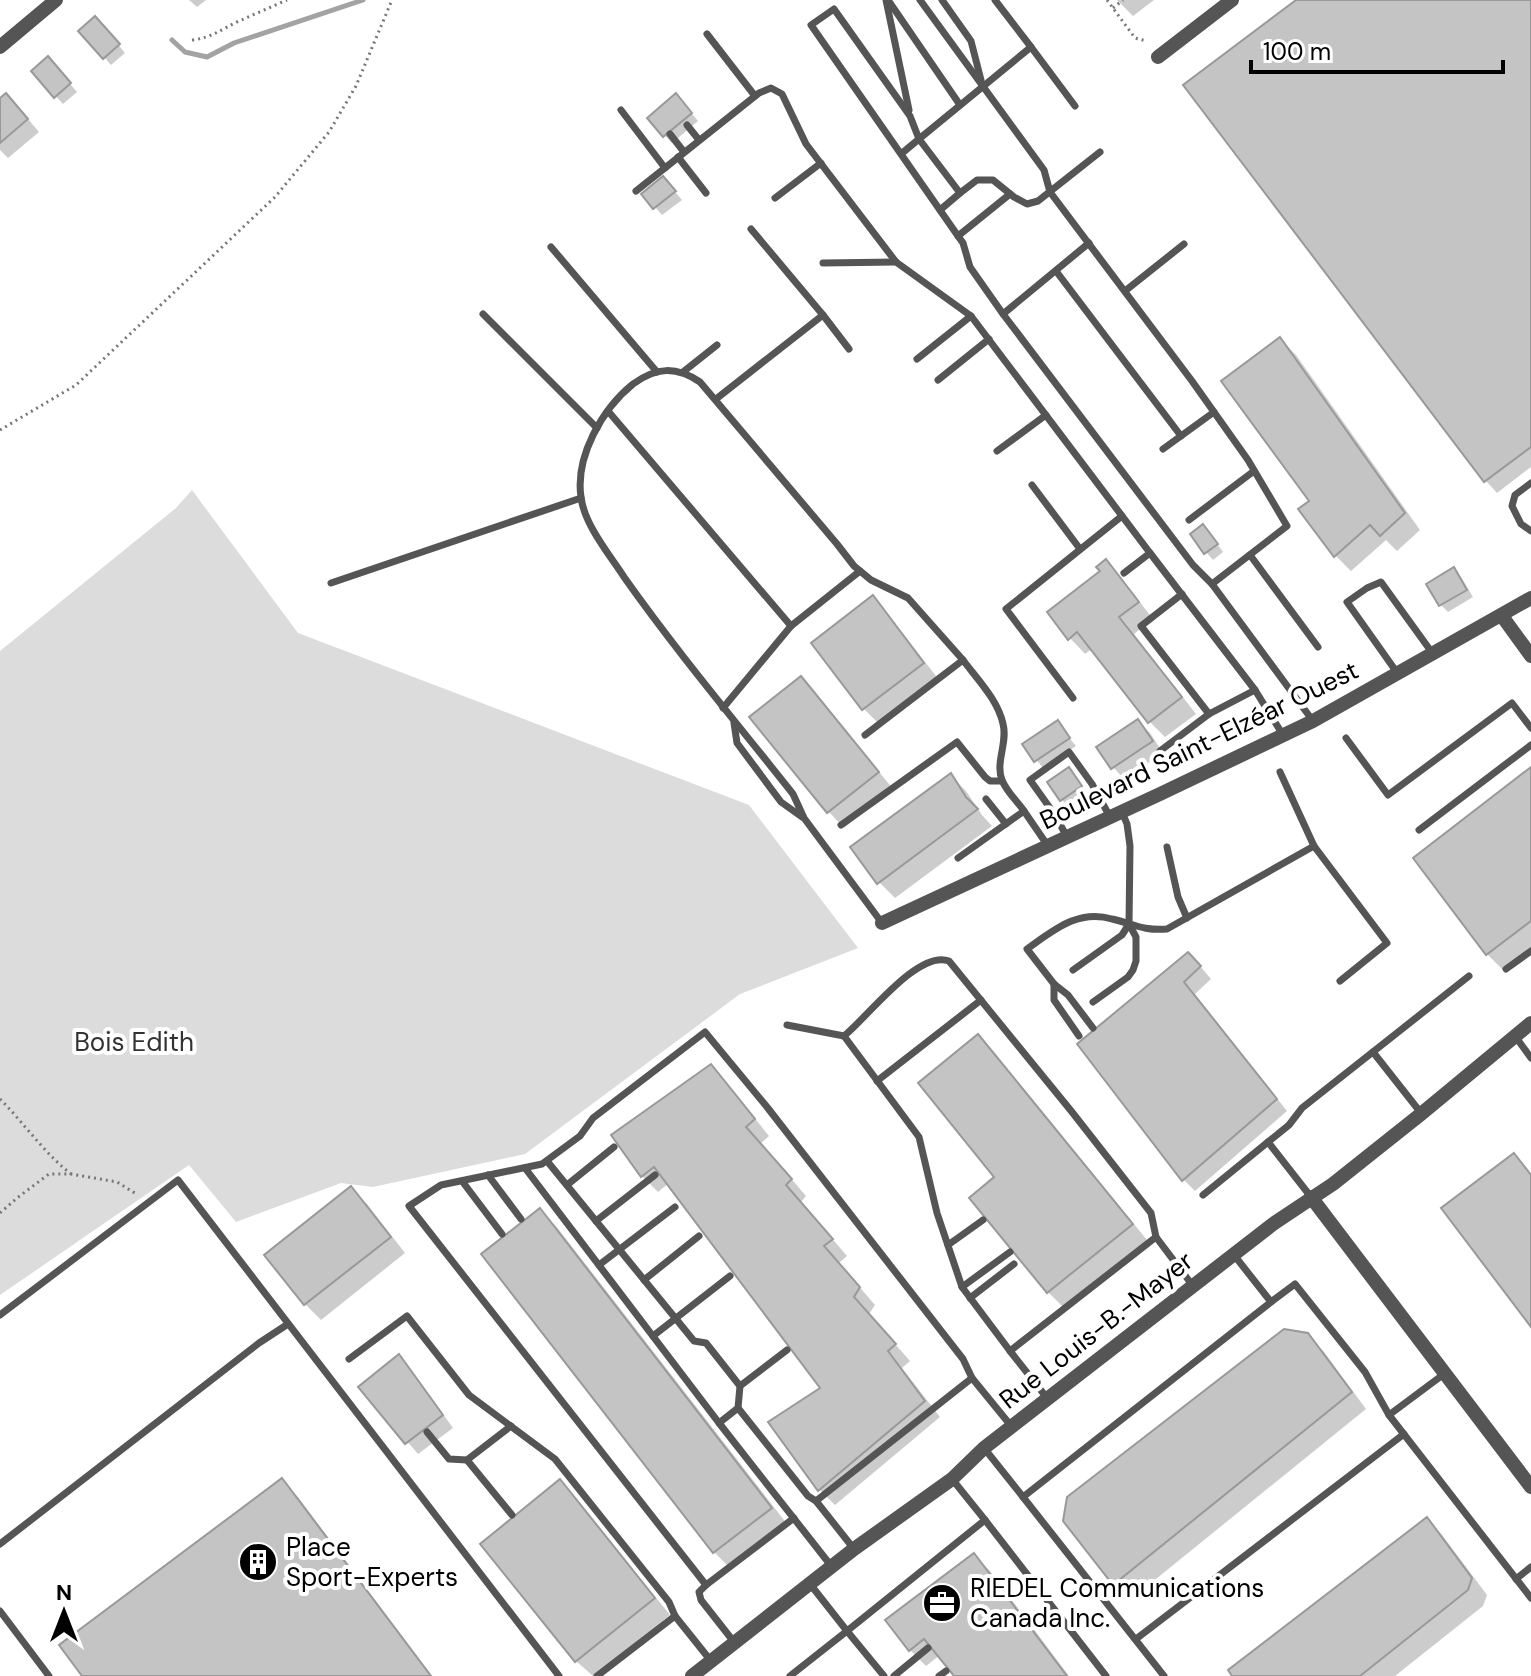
<svg xmlns="http://www.w3.org/2000/svg" width="1531" height="1676" viewBox="0 0 1531 1676" font-family="'DM Sans',sans-serif">
<style>
.green{fill:#dcdcdc}
.shadow{fill:#0003}
.lines{fill:none;stroke-linecap:round;stroke-linejoin:round}
.stream{stroke:#a3a3a3;stroke-width:5}
.building{fill:#c4c4c4;stroke:#999;stroke-width:2}
.path{stroke:#777;stroke-width:3;stroke-dasharray:2 4;stroke-linecap:butt}
.service{stroke:#555;stroke-width:7}
.minor{stroke:#555;stroke-width:14}
.labels{text-anchor:middle;stroke-width:8;stroke-linejoin:round;paint-order:stroke}
.street-label{font-size:26px;fill:#000;stroke:#fff}
.park-label{font-size:26px;fill:#333;stroke:#fff}
.poi-label{font-size:26px;fill:#000;stroke:#fff;text-anchor:start}
</style>
<rect width="100%" height="100%" fill="#fff"/>
<polygon class="green" points="192,490 298,633 749,805 858,948 740,994 525,1154 373,1187 341,1183 236,1222 189,1165 0,1295 0,651 176,508"/>
<g class="shadow">
<polygon points="189,0 206,0 197,7"/>
<polygon points="1117,0 1154,0 1133,16"/>
<polygon points="1300,0 1531,0 1531,467 1497,493 1486,481 1186,86"/>
<polygon points="103,26 125,53 111,65 104,57"/>
<polygon points="55,66 77,92 63,104 33,71"/>
<polygon points="0,101 18,107 39,132 8,158 0,150"/>
<polygon points="683,103 698,121 672,143 649,119"/>
<polygon points="670,186 682,200 662,215 644,194"/>
<polygon points="1280,339 1296,355 1420,530 1397,551 1386,540 1351,571 1336,556 1301,510 1311,501"/>
<polygon points="1210,534 1223,552 1213,560 1206,552"/>
<polygon points="1106,562 1121,578 1153,619 1134,634 1196,714 1165,737 1150,722 1093,648 1085,654 1070,638"/>
<polygon points="1453,570 1461,577 1473,597 1448,612 1441,605"/>
<polygon points="872,598 888,614 939,680 880,725 864,709 813,643"/>
<polygon points="801,678 816,694 893,789 844,828 829,812 752,717"/>
<polygon points="1138,722 1150,733 1163,753 1124,779 1113,767"/>
<polygon points="1057,723 1076,746 1043,768 1025,745"/>
<polygon points="1531,769 1531,949 1503,970 1487,954"/>
<polygon points="1069,770 1088,794 1069,807 1062,800"/>
<polygon points="950,775 966,791 982,815 992,826 895,898 879,882"/>
<polygon points="1200,966 1211,979 1195,994 1287,1111 1195,1191 1184,1180 1080,1044"/>
<polygon points="978,1036 994,1052 1147,1240 1064,1308 1048,1292 972,1198 997,1177"/>
<polygon points="710,1066 726,1082 769,1136 761,1143 806,1196 801,1202 847,1256 839,1263 875,1305 869,1314 910,1361 902,1368 940,1417 835,1505 820,1490 823,1388 669,1183 658,1192 642,1176 614,1136"/>
<polygon points="351,1189 367,1204 405,1253 321,1320 305,1304"/>
<polygon points="540,1211 556,1226 787,1524 730,1568 714,1552"/>
<polygon points="1307,1335 1324,1352 1366,1409 1130,1600 1114,1584 1065,1521"/>
<polygon points="398,1357 410,1368 453,1428 418,1454 361,1387"/>
<polygon points="282,1481 298,1497 432,1676 84,1676"/>
<polygon points="560,1482 576,1498 670,1615 593,1676 576,1661"/>
<polygon points="1426,1519 1442,1535 1487,1595 1483,1606 1395,1676 1235,1676"/>
<polygon points="974,1555 990,1571 1069,1676 957,1676 940,1655 926,1666 910,1650"/>
</g>
<g class="lines">
<polyline class="stream" points="172,40 185,52 207,57 234,43 363,0"/>
</g>
<g class="building">
<polygon points="1296,0 1531,0 1531,447 1484,482 1183,85"/>
<polygon points="95,16 120,44 103,59 78,31"/>
<polygon points="48,56 71,83 54,98 31,71"/>
<polygon points="6,93 28,119 0,143 0,98"/>
<polygon points="676,93 692,113 663,137 647,118"/>
<polygon points="663,176 676,191 653,209 641,194"/>
<polygon points="1280,337 1405,513 1380,536 1370,525 1334,557 1298,509 1309,501 1221,381"/>
<polygon points="1203,524 1218,544 1204,554 1190,534"/>
<polygon points="1106,559 1139,602 1119,617 1182,697 1148,723 1077,632 1068,640 1047,612 1100,571 1096,567"/>
<polygon points="1454,567 1467,590 1439,606 1426,584"/>
<polygon points="873,595 924,663 862,710 811,643"/>
<polygon points="801,676 879,772 827,813 749,717"/>
<polygon points="1138,719 1153,741 1111,769 1096,747"/>
<polygon points="1058,720 1070,738 1034,762 1022,744"/>
<polygon points="1069,767 1082,786 1060,801 1047,782"/>
<polygon points="1531,767 1531,921 1486,955 1413,858"/>
<polygon points="951,773 966,797 978,809 877,884 850,847"/>
<polygon points="1188,952 1201,966 1184,982 1277,1099 1182,1181 1077,1044"/>
<polygon points="978,1034 1133,1224 1047,1293 969,1198 994,1177 918,1083"/>
<polygon points="711,1064 755,1119 746,1127 792,1179 786,1185 833,1239 824,1246 860,1287 854,1297 896,1344 888,1351 925,1401 818,1491 768,1422 820,1388 654,1167 641,1177 611,1135"/>
<polygon points="1514,1153 1531,1175 1531,1327 1441,1208"/>
<polygon points="351,1186 391,1237 304,1305 264,1255"/>
<polygon points="540,1208 772,1508 713,1553 481,1254"/>
<polygon points="1284,1329 1308,1333 1352,1392 1113,1585 1063,1521 1067,1497"/>
<polygon points="399,1354 443,1415 405,1444 358,1387"/>
<polygon points="282,1478 431,1676 82,1676 59,1645"/>
<polygon points="560,1479 655,1598 575,1662 480,1544"/>
<polygon points="1427,1517 1472,1578 1468,1590 1360,1676 1232,1676 1228,1670"/>
<polygon points="974,1553 1067,1676 954,1676 924,1639 909,1651 885,1620"/>
</g>
<g class="lines">
<g class="path">
<polyline points="1107,0 1135,38 1146,41"/>
<polyline points="1113,8 1123,0"/>
<path d="M192 40C211 38 222 29 239 21 255 14 271 7 287 0"/>
<polyline points="0,430 76,385 275,197 329,132 356,86 392,0"/>
<path d="M0 1099C24 1123 43 1152 71 1174"/>
<polyline points="0,1213 17,1198 49,1174 71,1174 117,1182 138,1195"/>
</g>
<g class="service">
<polyline points="886,0 909,110"/>
<polyline points="888,0 960,105"/>
<polyline points="920,0 1044,170 1050,192 1192,381 1248,460 1287,526 1212,584 1313,721"/>
<polyline points="942,0 971,41 981,80"/>
<polyline points="995,0 1031,47 919,139 960,193 977,180 993,180 1014,197 1027,204 1038,201 1100,152"/>
<polyline points="707,34 755,96"/>
<polyline points="1031,47 1075,106"/>
<polyline points="621,110 665,168"/>
<polyline points="687,125 699,140"/>
<polyline points="670,134 684,152"/>
<polyline points="901,154 919,139 910,116 834,9 811,25 958,236 963,243 970,267 1003,314"/>
<polyline points="678,157 706,193"/>
<polyline points="636,191 759,93 771,88 782,94 806,144 896,262 971,316 1150,553"/>
<polyline points="775,198 821,163"/>
<polyline points="940,210 960,193"/>
<polyline points="751,229 823,315 849,349"/>
<polyline points="958,236 1010,194"/>
<polyline points="1089,243 1003,314 1193,565 1212,584"/>
<polyline points="551,247 657,372"/>
<polyline points="823,263 896,262"/>
<polyline points="1056,271 1181,436"/>
<polyline points="1125,291 1184,244"/>
<polyline points="483,314 597,428"/>
<polyline points="917,359 971,316"/>
<polyline points="683,372 717,345"/>
<polyline points="938,380 989,339"/>
<polyline points="716,399 823,315"/>
<polyline points="608,411 791,626"/>
<polyline points="1163,449 1214,412"/>
<polyline points="997,451 1046,415"/>
<polyline points="1531,483 1515,495 1512,506 1521,524 1531,531"/>
<polyline points="1032,485 1080,549"/>
<polyline points="1189,520 1254,471"/>
<polyline points="1250,555 1318,647"/>
<polyline points="1124,573 1150,553 1255,690"/>
<polyline points="331,583 581,498"/>
<polyline points="1182,594 1141,626 1209,714"/>
<polyline points="1398,674 1347,602 1367,588 1381,582 1433,654"/>
<polyline points="1073,698 1006,609 1122,516"/>
<polyline points="723,708 791,626 860,571"/>
<polyline points="734,723 737,743 781,802 802,817"/>
<path d="M865 735 963 660C977 679 998 700 1003 724 1008 742 995 763 1002 780 1006 791 1017 801 1024 811"/>
<polyline points="1346,738 1388,795 1512,703 1531,728"/>
<polyline points="1160,751 1209,714 1255,690 1283,735"/>
<polyline points="1280,772 1314,846 1387,943 1340,981"/>
<polyline points="986,799 1006,824"/>
<polyline points="841,825 957,742 985,777 990,781 1002,781"/>
<polyline points="1419,830 1531,745"/>
<polyline points="1067,837 1055,815 1030,780 1069,752 1092,784 1110,817"/>
<polyline points="1167,847 1178,897 1187,918"/>
<polyline points="958,858 1024,811 1048,846"/>
<path d="M882 923 804 818 793 794C736 722 677 652 624 577 609 554 584 524 581 497 575 457 602 409 633 384 656 367 676 366 700 382L837 544 854 566 871 580 908 598 963 660"/>
<polyline points="1506,969 1531,951"/>
<polyline points="1073,970 1122,935 1129,924"/>
<polyline points="1054,984 1054,1000 1079,1036"/>
<polyline points="1093,1002 1128,977 1133,970 1136,961 1136,937 1129,924 1130,846 1127,824 1122,812"/>
<polyline points="787,1025 844,1036"/>
<path d="M1093 1028 1068 995 1054 984 1027 949C1054 930 1078 909 1112 919 1133 924 1144 931 1167 929L1314 846"/>
<polyline points="1515,1036 1531,1058"/>
<polyline points="1373,1052 1421,1113"/>
<polyline points="877,1081 981,1000"/>
<polyline points="547,1161 694,1341 706,1343 740,1386 738,1408"/>
<polyline points="525,1168 719,1423"/>
<polyline points="488,1175 521,1219"/>
<polyline points="462,1181 502,1234"/>
<polyline points="567,1185 614,1147"/>
<polyline points="1203,1195 1268,1142"/>
<polyline points="1311,1197 1268,1142 1289,1125 1302,1108 1469,976"/>
<polyline points="596,1221 655,1175"/>
<polyline points="948,1245 983,1220"/>
<polyline points="599,1265 675,1207"/>
<polyline points="644,1280 699,1236"/>
<polyline points="962,1287 1010,1252"/>
<polyline points="970,1298 1014,1264"/>
<polyline points="1271,1302 1295,1284 1365,1372 1389,1415"/>
<polyline points="0,1315 178,1180 559,1676"/>
<polyline points="653,1336 730,1276"/>
<path d="M1010 1351 962 1287 937 1213 919 1137 844 1036C866 1019 918 949 949 961L1072 1112 1151 1213 1156 1237"/>
<polyline points="349,1359 407,1316 469,1395 555,1459 669,1602 675,1616"/>
<polyline points="1444,1374 1389,1415 1531,1598"/>
<polyline points="740,1386 787,1350"/>
<polyline points="1047,1398 1010,1351 1156,1237 1193,1286"/>
<polyline points="511,1426 467,1460 512,1515"/>
<polyline points="427,1432 449,1459 467,1460"/>
<polyline points="984,1448 1023,1497 1271,1302 1234,1255"/>
<polyline points="1023,1497 1164,1676"/>
<polyline points="816,1501 808,1496 738,1408 719,1423 832,1567"/>
<polyline points="985,1520 1106,1676"/>
<polyline points="0,1544 259,1343 288,1324"/>
<polyline points="854,1549 816,1501 972,1378 1012,1427"/>
<polyline points="1516,1579 1531,1567"/>
<polyline points="810,1584 847,1631 985,1520 952,1479"/>
<polyline points="706,1585 409,1206 441,1185 542,1164 580,1136 593,1118 705,1032 767,1107 963,1359 972,1378"/>
<polyline points="0,1611 49,1676"/>
<polyline points="1136,1639 1404,1434"/>
<polyline points="734,1642 701,1600 699,1592 706,1585 794,1518"/>
<polyline points="597,1676 675,1616 711,1661"/>
<polyline points="790,1676 847,1631 884,1676"/>
<polyline points="894,1676 928,1648"/>
<polyline points="939,1676 946,1671"/>
</g>
<g class="minor">
<polyline points="0,47 56,0"/>
<polyline points="1158,57 1232,0"/>
<polyline points="1502,616 1531,656"/>
<polyline points="882,923 1160,794 1313,721 1531,598"/>
<polyline points="1311,1197 1531,1487"/>
<polyline points="692,1676 854,1549 952,1479 984,1448 1273,1224 1333,1184 1421,1114 1531,1023"/>
</g>
</g>
<defs>
<g id="building-disc" transform="scale(2)"><circle r="9.5" fill="#000" stroke="#fff"/><path d="M-4-6H4V6H1V3H-1V6H-4ZM-2.5-4.3h1.7v1.8h-1.7ZM.8-4.3h1.7v1.8H.8ZM-2.5-1h1.7V.8h-1.7ZM.8-1h1.7V.8H.8Z" fill="#fff"/></g>
<g id="office-disc" transform="scale(2)"><circle r="9.5" fill="#000" stroke="#fff"/><path d="M-6-3h4V-5.5h4V-3h4V5H-6ZM-1-4.5V-3h2v-1.5ZM-6 0V1H6V0Z" fill="#fff"/></g>
</defs>
<g fill-rule="evenodd">
<use href="#building-disc" x="258" y="1562"/>
<use href="#office-disc" x="942" y="1603"/>
</g>
<g class="labels">
<g class="street-label">
<text transform="translate(1199 745) rotate(-26)" y="9">Boulevard Saint-Elzéar Ouest</text>
<text transform="translate(1096 1330) rotate(-38)" y="9">Rue Louis-B.-Mayer</text>
</g>
<g class="park-label">
<text x="134" y="1051">Bois Edith</text>
</g>
<g class="poi-label">
<text x="286" y="1556">Place<tspan x="286" dy="30">Sport-Experts</tspan></text>
<text x="970" y="1597">RIEDEL Communications<tspan x="970" dy="30">Canada Inc.</tspan></text>
</g>
</g>
<g transform="translate(64 1612)" stroke="#ffffff" stroke-width="6" paint-order="stroke">
<path d="M0-6L14 30L0 20L-14 30Z" fill="#000000"/>
<text y="-12" font-size="22" font-weight="bold" text-anchor="middle" fill="#000000">N</text>
</g>
<path d="M1251 60v12h252v-12" fill="none" stroke="#000000" stroke-width="4"/>
<text x="1263" y="60" font-size="24" fill="#000000" stroke="#ffffff" stroke-width="6" paint-order="stroke">100 m</text>
</svg>
